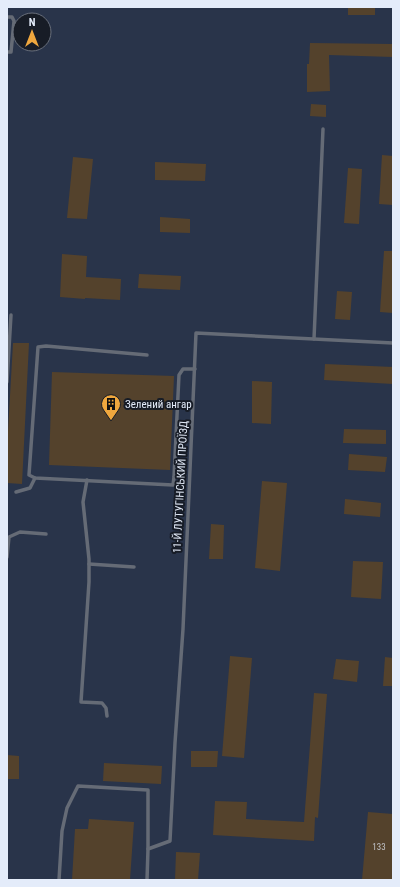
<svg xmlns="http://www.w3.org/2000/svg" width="400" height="887" viewBox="0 0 400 887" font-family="'Roboto Condensed',sans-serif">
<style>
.building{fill:#54422c}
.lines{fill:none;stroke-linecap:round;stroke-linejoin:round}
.service{stroke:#656b76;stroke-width:3.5}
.labels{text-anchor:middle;stroke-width:4;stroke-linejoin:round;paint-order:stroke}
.number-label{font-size:9px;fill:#c0c2c6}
.poi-label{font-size:11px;fill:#e4ecfa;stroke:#171c26;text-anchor:start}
.street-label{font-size:11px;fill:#e4ecfa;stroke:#171c26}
</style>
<rect width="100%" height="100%" fill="#29344a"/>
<g class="building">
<rect x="348" y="7" width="27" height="8"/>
<polygon points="310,43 393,44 393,57 329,55 330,91 307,92 307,64 309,64"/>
<polygon points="311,104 326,105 326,117 310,116"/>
<polygon points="382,155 393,156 393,205 379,204"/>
<polygon points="73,157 93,159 87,219 67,218"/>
<polygon points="155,162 206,164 205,181 155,180"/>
<polygon points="348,168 362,169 359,224 344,223"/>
<polygon points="160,217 190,219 190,233 160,232"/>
<polygon points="384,251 393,251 393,313 380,312"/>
<polygon points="62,254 87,256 86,277 121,279 120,300 85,298 85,299 60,297"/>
<polygon points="139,274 181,276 180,290 138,288"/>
<polygon points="337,291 352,292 350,320 335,319"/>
<polygon points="13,343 29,343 22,484 7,483 7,431 8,431"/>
<polygon points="325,364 393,367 393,384 324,380"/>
<polygon points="52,372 174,376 170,470 49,465"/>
<polygon points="252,381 272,382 271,424 252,423"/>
<polygon points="344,429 386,430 386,444 343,443"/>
<polygon points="349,454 387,457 385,472 348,470"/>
<polygon points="262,481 287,483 280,571 255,568"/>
<polygon points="345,499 381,503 380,517 344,514"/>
<polygon points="211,524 224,525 223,559 209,559"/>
<polygon points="353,561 383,562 381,599 351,597"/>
<polygon points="230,656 252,658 244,758 222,756"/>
<polygon points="385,657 393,658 393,686 383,686"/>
<polygon points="336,659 359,661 357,682 333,679"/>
<polygon points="314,693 327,694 318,818 315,817 314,841 213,835 215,801 247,802 246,819 304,822"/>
<polygon points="191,751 218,751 217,767 191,767"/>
<polygon points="7,755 19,756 19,779 7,779"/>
<polygon points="104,763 162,766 161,784 103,781"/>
<polygon points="368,812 393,814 393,880 362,880"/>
<polygon points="89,819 134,822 130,880 72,880 75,829 88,829"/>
<polygon points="176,852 200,853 198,880 175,880"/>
</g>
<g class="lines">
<g class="service">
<polyline points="7,17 12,17 14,21 11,52 7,52"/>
<polyline points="314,339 323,129"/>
<polyline points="147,355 46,346 38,347 29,475 35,478 173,485 174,477 179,375 183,369 195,369"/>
<polyline points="7,382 11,315"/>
<polyline points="87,480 83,502 89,559 89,582 81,702 102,703 106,708 107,716"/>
<polyline points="16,492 30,488 35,478"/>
<polyline points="7,557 9,537 20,532 46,534"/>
<polyline points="89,564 134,567"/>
<polyline points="59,880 62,831 67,808 78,786 148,790 148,849"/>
<polyline points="147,880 148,849 170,841 175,743 183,629 196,333 393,343"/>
</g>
</g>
<defs>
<g id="building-pin" transform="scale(1)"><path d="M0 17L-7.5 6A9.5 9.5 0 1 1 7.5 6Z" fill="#efa73e" stroke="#171c26"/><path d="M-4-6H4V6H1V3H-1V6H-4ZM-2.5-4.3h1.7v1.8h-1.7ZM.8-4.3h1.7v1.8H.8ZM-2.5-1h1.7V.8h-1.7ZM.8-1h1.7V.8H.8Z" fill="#111"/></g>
</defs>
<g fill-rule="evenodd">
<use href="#building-pin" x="111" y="404"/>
</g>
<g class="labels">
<g class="number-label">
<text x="379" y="850">133</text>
</g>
<g class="poi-label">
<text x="125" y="408">Зелений ангар</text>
</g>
<g class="street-label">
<text transform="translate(180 487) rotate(-87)" y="4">11-Й ЛУТУГІНСЬКИЙ ПРОЇЗД</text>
</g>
</g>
<rect width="400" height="887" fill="none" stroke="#e4ecfa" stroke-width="16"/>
<g transform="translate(32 32)"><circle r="19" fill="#171c26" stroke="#696f7b"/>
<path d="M0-3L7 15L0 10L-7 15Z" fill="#efa73e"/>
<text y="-6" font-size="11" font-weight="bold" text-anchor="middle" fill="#e4ecfa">N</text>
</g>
</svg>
